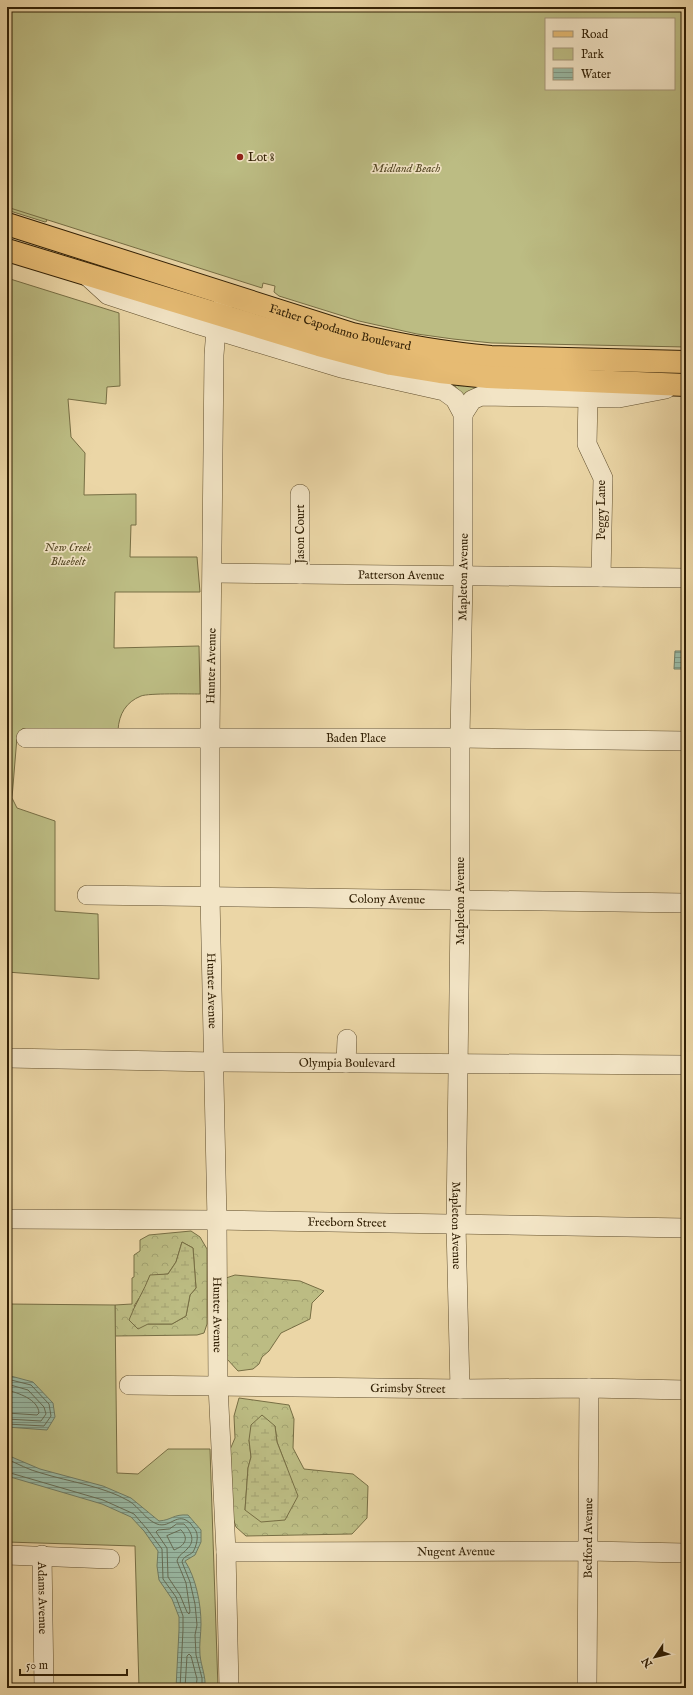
<svg xmlns="http://www.w3.org/2000/svg" width="693" height="1695" viewBox="0 0 693 1695" font-family="'IM FELL English',serif">
<style>
.grass{fill:url(#grass-tufts);stroke:#776e44}
.forest{fill:url(#forest-crowns);stroke:#776e44;fill-rule:evenodd}
.wetland{fill:url(#wetland-marsh);stroke:#776e44}
.green{fill:#bcbc83;stroke:#776e44;fill-rule:evenodd}
.water{fill:url(#water-rules);stroke:#707c64}
.lines{fill:none;stroke-linecap:round;stroke-linejoin:round}
.shore{stroke:#666c54;stroke-width:1}
.minor-casing{stroke:#604e2d;stroke-width:20}
.major-casing{stroke:#322005;stroke-width:24}
.minor{stroke:#f2e4c5;stroke-width:19}
.major{stroke:#e6bb73;stroke-width:22}
.poi-dot{fill:#8f2418;stroke:#f2e4c5;stroke-width:1.5}
.labels{text-anchor:middle;stroke-width:3.5;stroke-linejoin:round;paint-order:stroke}
.poi-label{font-size:12px;fill:#322005;stroke:#f2e4c5;text-anchor:start}
.park-label{font-size:12px;font-style:italic;fill:#544724;stroke:#f2e4c5}
.street-label{font-size:12px;fill:#322005;stroke:#f2e4c5}
</style>
<defs>
<pattern id="grass-tufts" width="24" height="20" patternUnits="userSpaceOnUse"><rect width="24" height="20" fill="#bcbc83"/><path d="M3 7l-1-3M5 7V3M7 7l1-3M15 17l-1-3M17 17v-4M19 17l1-3" fill="none" stroke="#a2a170"/></pattern>
<pattern id="forest-crowns" width="20" height="18" patternUnits="userSpaceOnUse"><rect width="20" height="18" fill="#bcbc83"/><path d="M2 6a3 3 0 1 1 6 0M12 15a3 3 0 1 1 6 0" fill="none" stroke="#a2a170"/></pattern>
<pattern id="wetland-marsh" width="20" height="14" patternUnits="userSpaceOnUse"><rect width="20" height="14" fill="#bcbc83"/><path d="M1 5h8M5 5V1M11 12h8M15 12V8" fill="none" stroke="#a2a170"/></pattern>
<pattern id="water-rules" width="6" height="5" patternUnits="userSpaceOnUse"><rect width="6" height="5" fill="#99b9a4"/><path d="M0 2.5h6" fill="none" stroke="#7d9684"/></pattern>
</defs>
<rect width="100%" height="100%" fill="#ebd6a6"/>
<filter id="stains"><feTurbulence type="fractalNoise" baseFrequency=".005" numOctaves="4"/><feColorMatrix values="0 0 0 0 .2 0 0 0 0 .09 0 0 0 0 .02 0 0 0 .5 -.17"/></filter>
<radialGradient id="worn" r=".72"><stop offset=".6" stop-color="#630" stop-opacity="0"/><stop offset="1" stop-color="#630" stop-opacity=".3"/></radialGradient>
<g class="grass">
<polygon points="7,203 46,219 47,221 45,222 7,210"/>
<polygon points="441,380 491,385 465,399 455,386"/>
</g>
<g class="forest">
<path d="M191 1231 200 1237 207 1249V1324L204 1333 197 1335 115 1336V1305L132 1304V1278L134 1277V1255L140 1251V1240L149 1235ZM182 1242 193 1248 196 1288 190 1295 186 1316 172 1324H148L134 1306 145 1289 150 1276 168 1274 176 1262Z"/>
<polygon points="235,1275 300,1281 324,1291 312,1303 310,1319 281,1333 269,1351 262,1357 259,1364 253,1369 238,1371 227,1359 226,1278"/>
<path d="M239 1398 289 1405 294 1419 293 1448 304 1469 353 1474 368 1486 367 1518 352 1534 246 1536 236 1527 232 1515 229 1452 235 1438 234 1416ZM275 1426 277 1442 287 1468 245 1510 248 1468 251 1457 249 1440Z"/>
</g>
<g class="wetland">
<path d="M182 1242 193 1248 196 1288 190 1295 186 1316 172 1324H148L138 1329 129 1320C135 1304 144 1291 150 1275L168 1274 176 1262Z"/>
<polygon points="262,1415 275,1426 277,1442 298,1496 285,1520 261,1522 245,1510 248,1468 251,1457 249,1440 251,1425"/>
</g>
<g class="green">
<path d="M7 7H686V347L492 343 453 339 417 334 359 321 279 296 274 292 275 286 263 283 262 288 7 207ZM546 19H674V89H546Z"/>
<path d="M7 278 119 313 120 386 107 387 106 404 68 399 71 437 85 453 84 495 136 494V525H131L130 557H197L200 592H115L114 648 199 646 200 694C189 694 149 693 141 696 126 702 119 714 118 730L22 729 17 737 12 798 17 808 55 821V911L98 914 99 979 7 972Z"/>
<polygon points="7,1304 115,1305 117,1473 138,1474 168,1449 210,1449 218,1688 139,1688 135,1546 7,1542"/>
</g>
<g class="water">
<polygon points="675,651 686,651 685,669 674,669"/>
<polygon points="7,1375 33,1382 53,1403 55,1417 47,1430 7,1427"/>
<path d="M7 1455 40 1469 103 1486 131 1498 159 1521C172 1520 173 1514 188 1515L201 1530V1542L195 1555 185 1561C196 1578 201 1604 201 1624 201 1634 199 1644 200 1655 201 1666 206 1676 205 1688H176L179 1630V1617L172 1599 159 1580 157 1566 158 1551 144 1531 131 1517 102 1504 7 1476Z"/>
</g>
<g class="lines">
<g class="shore">
<polyline points="7,1379 31,1385 49,1404 51,1416 44,1426 7,1424"/>
<polyline points="7,1384 28,1390 44,1407 46,1414 41,1421 7,1419"/>
<path d="M7 1390C18 1393 38 1399 39 1413L37 1415 7 1413"/>
<path d="M7 1459C18 1464 29 1470 41 1473 70 1482 103 1486 129 1501 139 1507 146 1520 157 1524 171 1529 177 1510 191 1524 192 1526 195 1529 196 1531 199 1537 196 1547 193 1552 189 1556 183 1556 182 1562L190 1582 195 1604 197 1625 195 1635 196 1655 202 1678V1688"/>
<polyline points="7,1472 103,1500 134,1514 147,1529 162,1549 163,1579 176,1597 183,1616 183,1630 180,1688"/>
<path d="M177 1524H184C191 1531 196 1541 187 1549 183 1554 179 1554 177 1561L186 1583 190 1611 189 1614 187 1612 180 1595 168 1577 167 1548 156 1532 158 1530 169 1529Z"/>
<path d="M181 1530C190 1539 184 1546 174 1550L167 1536Z"/>
<polyline points="185,1688 187,1656 189,1654 191,1656 197,1679 196,1688"/>
</g>
<g class="minor-casing">
<g id="minor">
<path id="s1" d="M85 274 108 295 199 325 341 368 444 391 455 399 463 414V576L460 738V915L456 1225 460 1389"/>
<path id="s2" d="M224 301 216 329 214 355 210 737V896L217 1220 218 1385 226 1552 229 1688"/>
<polyline points="588,398 587,444 603,478 601,577"/>
<polyline points="463,414 472,400 481,396 619,398 666,389"/>
<polyline points="300,494 300,574"/>
<path id="s3" d="M213 573 686 578"/>
<path id="s4" d="M26 738H460L686 741"/>
<path id="s5" d="M87 895 686 903"/>
<path id="s6" d="M7 1058 215 1062 686 1065"/>
<polyline points="346,1063 347,1039"/>
<path id="s7" d="M7 1219 217 1220 686 1228"/>
<path id="s8" d="M129 1385 460 1389 589 1388 686 1390"/>
<path id="s9" d="M226 1552 588 1551 686 1553"/>
<polyline points="7,1555 110,1559"/>
<path id="s10" d="M42 1555 44 1688"/>
<path id="s11" d="M587 1688 589 1388"/>
</g>
</g>
<g class="major-casing">
<g id="major">
<path id="s12" d="M7 224 352 334C399 345 444 353 491 357L686 362"/>
<polyline points="7,250 319,345 391,364 440,372 488,377 686,385"/>
</g>
</g>
<use href="#minor" class="minor"/>
<use href="#major" class="major"/>
</g>
<circle class="poi-dot" cx="240" cy="157" r="4"/>
<g class="labels">
<g class="poi-label">
<text x="248" y="161">Lot 8</text>
</g>
<g class="park-label">
<text x="406" y="172">Midland Beach</text>
<text x="68" y="551">New Creek<tspan x="68" dy="14">Bluebelt</tspan></text>
</g>
<g class="street-label">
<text dy="4" stroke="none"><textPath href="#s12" startOffset="349">Father Capodanno Boulevard</textPath></text>
<text transform="translate(601 510) rotate(-90)" y="4">Peggy Lane</text>
<text transform="translate(300 534) rotate(-90)" y="4">Jason Court</text>
<text dy="4" stroke="none"><textPath href="#s3" startOffset="188">Patterson Avenue</textPath></text>
<text transform="translate(463 577) rotate(-89)" y="4">Mapleton Avenue</text>
<text transform="translate(211 666) rotate(-89)" y="4">Hunter Avenue</text>
<text dy="4" stroke="none"><textPath href="#s4" startOffset="330">Baden Place</textPath></text>
<text dy="4" stroke="none"><textPath href="#s5" startOffset="300">Colony Avenue</textPath></text>
<text transform="translate(460 901) rotate(-90)" y="4">Mapleton Avenue</text>
<text dy="4" stroke="none"><textPath href="#s2" startOffset="691">Hunter Avenue</textPath></text>
<text dy="4" stroke="none"><textPath href="#s6" startOffset="340">Olympia Boulevard</textPath></text>
<text dy="4" stroke="none"><textPath href="#s7" startOffset="340">Freeborn Street</textPath></text>
<text dy="4" stroke="none"><textPath href="#s1" startOffset="1223">Mapleton Avenue</textPath></text>
<text dy="4" stroke="none"><textPath href="#s2" startOffset="1015">Hunter Avenue</textPath></text>
<text dy="4" stroke="none"><textPath href="#s8" startOffset="279">Grimsby Street</textPath></text>
<text dy="4" stroke="none"><textPath href="#s11" startOffset="150">Bedford Avenue</textPath></text>
<text dy="4" stroke="none"><textPath href="#s9" startOffset="230">Nugent Avenue</textPath></text>
<text dy="4" stroke="none"><textPath href="#s10" startOffset="43">Adams Avenue</textPath></text>
</g>
</g>
<rect width="693" height="1695" fill="none" stroke="#ebd6a6" stroke-width="24"/>
<rect x="8" y="8" width="677" height="1679" fill="none" stroke="#322005" stroke-width="2"/>
<rect x="12" y="12" width="669" height="1671" fill="none" stroke="#322005"/>
<rect x="545" y="18" width="130" height="72" fill="#f2e4c5" stroke="#a59678"/>
<rect x="553" y="31" width="20" height="6" fill="#e6bb73" stroke="#a59678"/>
<text x="581" y="38" font-size="12" fill="#322005">Road</text>
<rect x="553" y="48" width="20" height="12" fill="#bcbc83" stroke="#a59678"/>
<text x="581" y="58" font-size="12" fill="#322005">Park</text>
<rect x="553" y="68" width="20" height="12" fill="url(#water-rules)" stroke="#a59678"/>
<text x="581" y="78" font-size="12" fill="#322005">Water</text>
<g transform="translate(655 1657) rotate(235)" stroke="#f2e4c5" stroke-width="3" paint-order="stroke">
<path d="M0-3L7 15L0 10L-7 15Z" fill="#322005"/>
<text y="-6" font-size="11" font-weight="bold" text-anchor="middle" fill="#322005">N</text>
</g>
<path d="M20 1669v6h107v-6" fill="none" stroke="#322005" stroke-width="2"/>
<text x="26" y="1669" font-size="12" fill="#322005" stroke="#f2e4c5" stroke-width="3" paint-order="stroke">50 m</text>
<rect width="100%" height="100%" filter="url(#stains)"/>
<rect width="100%" height="100%" fill="url(#worn)"/>
</svg>
